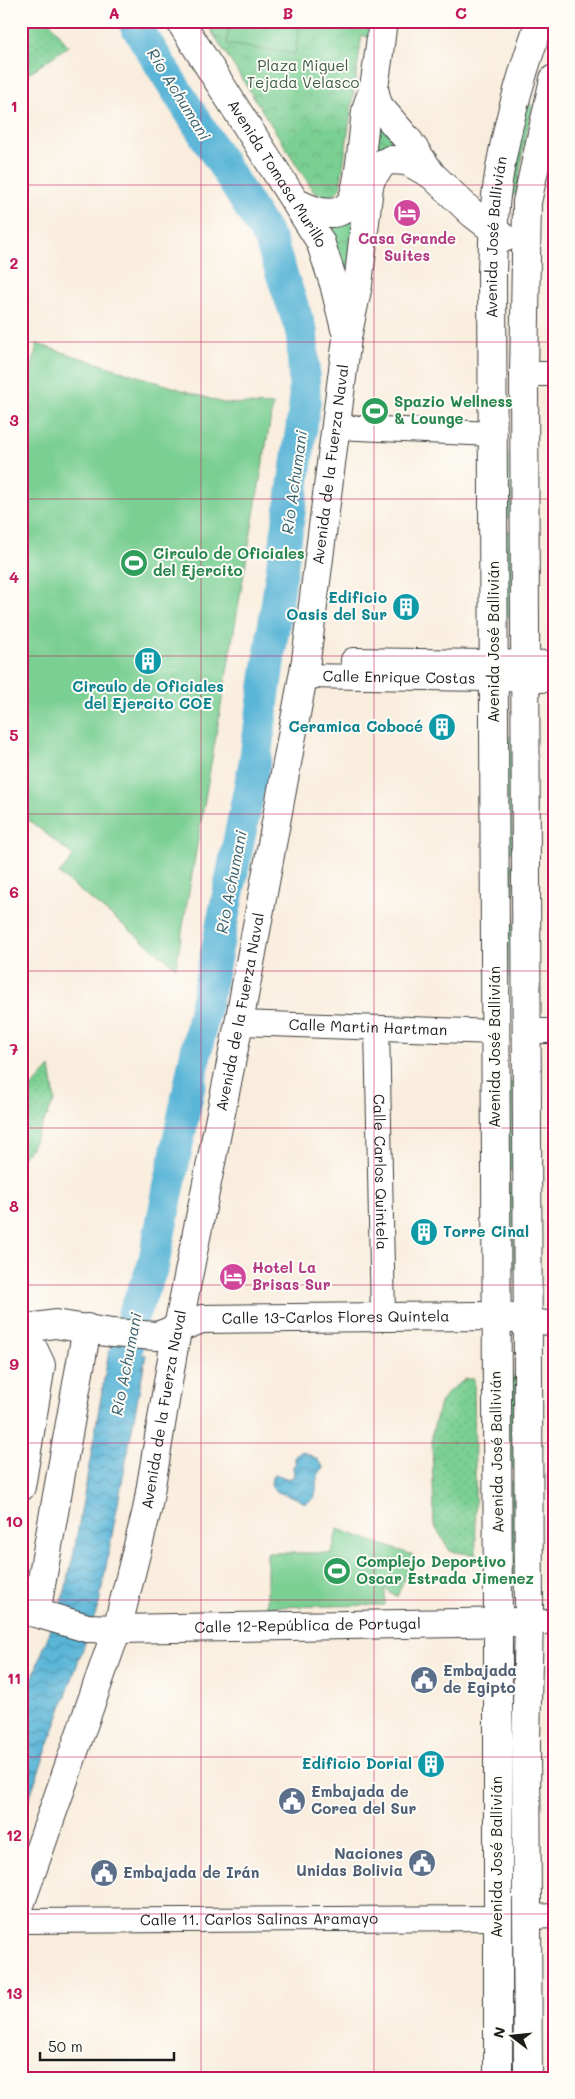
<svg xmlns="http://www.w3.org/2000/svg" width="575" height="2099" viewBox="0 0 575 2099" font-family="Mali,sans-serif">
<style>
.grass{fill:url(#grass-dots);stroke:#4b7658}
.park{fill:url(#park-crowns);stroke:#4b7658}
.pitch{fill:#7acf93;stroke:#4b7658}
.water{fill:url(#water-waves);stroke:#3b687a}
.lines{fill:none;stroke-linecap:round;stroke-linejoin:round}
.river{stroke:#5ab5d7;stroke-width:32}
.minor-casing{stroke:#3d3b39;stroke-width:26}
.major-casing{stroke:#3d3b39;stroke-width:30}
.minor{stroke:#fff;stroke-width:24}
.major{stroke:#fff;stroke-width:28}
.grid{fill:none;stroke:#c2185b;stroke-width:1;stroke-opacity:0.55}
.labels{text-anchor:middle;stroke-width:4;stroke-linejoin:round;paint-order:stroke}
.park-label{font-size:15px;fill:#3d5b46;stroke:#fdfcf7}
.street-label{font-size:15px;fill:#1c1c1c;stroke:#fdfcf7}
.hotel-label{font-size:15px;font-weight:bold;fill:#b23c85;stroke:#fdfcf7}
.leisure-label{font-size:15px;font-weight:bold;fill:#27864d;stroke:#fdfcf7;text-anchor:start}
.culture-label{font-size:15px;font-weight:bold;fill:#0d838f;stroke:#fdfcf7;text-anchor:end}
.service-label{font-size:15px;font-weight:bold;fill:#4e5e75;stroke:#fdfcf7;text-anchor:start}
.water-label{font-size:16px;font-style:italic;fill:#386170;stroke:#fdfcf7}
.neatline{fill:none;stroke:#c2185b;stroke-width:2}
.grid-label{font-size:16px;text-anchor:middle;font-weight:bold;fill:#c2185b}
</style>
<defs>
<pattern id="grass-dots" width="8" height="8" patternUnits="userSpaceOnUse" patternTransform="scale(1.25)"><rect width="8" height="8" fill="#7acf93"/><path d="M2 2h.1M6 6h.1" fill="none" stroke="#69b17e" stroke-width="1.8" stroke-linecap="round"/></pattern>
<pattern id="park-crowns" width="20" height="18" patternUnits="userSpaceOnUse" patternTransform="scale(1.25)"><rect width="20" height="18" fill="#7acf93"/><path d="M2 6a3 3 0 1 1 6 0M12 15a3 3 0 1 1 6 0" fill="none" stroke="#69b17e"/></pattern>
<pattern id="water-waves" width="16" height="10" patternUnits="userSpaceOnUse" patternTransform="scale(1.25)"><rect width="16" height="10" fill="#5ab5d7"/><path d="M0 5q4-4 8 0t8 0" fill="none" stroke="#4a92ae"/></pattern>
</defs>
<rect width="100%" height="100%" fill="#fdfcf7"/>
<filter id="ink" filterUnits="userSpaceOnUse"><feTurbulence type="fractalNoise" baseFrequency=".02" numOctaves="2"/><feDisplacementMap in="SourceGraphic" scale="10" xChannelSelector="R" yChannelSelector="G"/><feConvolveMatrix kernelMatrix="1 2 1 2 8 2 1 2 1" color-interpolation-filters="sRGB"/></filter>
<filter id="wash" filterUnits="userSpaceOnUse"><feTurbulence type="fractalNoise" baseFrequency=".0096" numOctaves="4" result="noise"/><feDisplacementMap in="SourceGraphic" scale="20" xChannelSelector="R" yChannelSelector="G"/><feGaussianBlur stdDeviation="1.12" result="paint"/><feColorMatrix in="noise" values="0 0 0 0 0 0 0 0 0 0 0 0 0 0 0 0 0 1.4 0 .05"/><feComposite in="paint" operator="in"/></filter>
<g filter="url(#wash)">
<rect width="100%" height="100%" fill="#f9eddd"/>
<g class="grass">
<polygon points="21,21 49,21 68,46 24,77 21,85"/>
<polygon points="526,103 531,104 533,107 523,149 517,193 512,196 509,194"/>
<polygon points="506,450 514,463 512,517 509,519 506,517"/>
<polygon points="509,530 512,532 512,615 509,617 505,615 505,532"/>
<polygon points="509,736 512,737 513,851 510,852 507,852 506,737"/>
<polygon points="510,864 513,865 514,977 511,979 508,977 507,865"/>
<polygon points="50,1067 55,1100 30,1149 21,1158 21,1099"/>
<polygon points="511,1082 514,1083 514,1169 511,1171 508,1169 508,1083"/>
<polygon points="512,1183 515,1184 515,1270 511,1273 508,1272 509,1184"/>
<polygon points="511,1374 516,1379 516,1468 513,1469 509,1468 508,1376"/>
<polygon points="466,1379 474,1379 476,1555 450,1551 434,1525 432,1434 440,1403 450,1390"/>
<polygon points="513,1480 516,1482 517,1583 513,1584 510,1583 510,1482"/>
</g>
<g class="park">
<path d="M205 21H372L370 38 362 35 340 189C332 198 324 199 314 192Z"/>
<polygon points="371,114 402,144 387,153 347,281 326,222 333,221"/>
</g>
<g class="pitch">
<polygon points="230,21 300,21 295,54 227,44"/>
<polygon points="37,344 223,403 273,405 176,967 59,874 74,856 21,814 21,418"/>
<polygon points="337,1529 413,1555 397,1597 385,1588 385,1605 267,1607 267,1553 332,1553"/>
</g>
<g class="water">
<polygon points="109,1351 146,1355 99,1604 21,1821 21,1708 65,1591 74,1552"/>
<path d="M302 1451 316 1458 324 1468C321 1471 317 1475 317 1479 315 1490 319 1498 305 1503 301 1501 297 1498 293 1497 281 1493 263 1491 275 1474L289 1479 294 1476 293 1466 296 1463 294 1459 295 1456Z"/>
</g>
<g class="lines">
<polyline class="river" points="119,1395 133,1315 153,1266 255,760 305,402 302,333 270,240 133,21"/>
</g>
</g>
<g filter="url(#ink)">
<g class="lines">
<g class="minor-casing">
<g id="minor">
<polyline points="524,374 554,374"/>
<polyline points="336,427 493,434"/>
<polyline points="353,660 554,663"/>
<path id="s1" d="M304 676 554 680"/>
<path id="s2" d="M239 1023 495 1032"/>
<path id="s3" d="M377 1028 383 1316"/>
<polyline points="527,1031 554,1031"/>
<polyline points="527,1320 554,1324"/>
<polyline points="529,1622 554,1622"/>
<polyline points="528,1917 554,1916"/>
<path id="s4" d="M21 1921 497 1918"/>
</g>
</g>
<g class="major-casing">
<g id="major">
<path id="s5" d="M180 21 320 241 334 284 345 329"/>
<polyline points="374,89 378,105 408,140 432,175 473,214 504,238"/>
<path d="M297 203C313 211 337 221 350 203 360 189 363 131 366 112 367 103 372 95 374 86 378 65 380 43 383 21"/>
<path id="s6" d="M21 1329 55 1324 112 1333 157 1336 202 1319 477 1316 513 1318"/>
<polyline points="21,1342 34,1350 41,1365 21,1487"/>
<path id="s7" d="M21 1611 36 1613 87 1628 117 1629 517 1622"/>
<polyline points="36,1613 87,1328"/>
<path id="s8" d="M21 1902 117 1629 147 1510 173 1352 239 1023 306 660 347 338 358 285 369 186 372 177 383 163 390 160 407 161 432 175"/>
<path id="s9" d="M498 2078V1623L492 273C493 247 493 222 496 196 503 136 520 78 540 21"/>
<polyline points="528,2078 526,1741 529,1622 524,374 527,202 554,79"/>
</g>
</g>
<use href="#minor" class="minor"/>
<use href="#major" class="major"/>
</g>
</g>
<path class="grid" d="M201 21V2078M374 21V2078M21 185H554M21 342H554M21 499H554M21 656H554M21 814H554M21 971H554M21 1128H554M21 1285H554M21 1443H554M21 1600H554M21 1757H554M21 1914H554"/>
<defs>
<g id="hotel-disc" transform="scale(1.4375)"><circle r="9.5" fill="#d1479c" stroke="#fdfcf7"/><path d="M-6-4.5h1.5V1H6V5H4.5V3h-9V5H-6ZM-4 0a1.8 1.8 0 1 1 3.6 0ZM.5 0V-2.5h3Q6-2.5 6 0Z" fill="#fff"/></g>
<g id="stadium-disc" transform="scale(1.4375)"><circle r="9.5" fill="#2e9e5b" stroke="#fdfcf7"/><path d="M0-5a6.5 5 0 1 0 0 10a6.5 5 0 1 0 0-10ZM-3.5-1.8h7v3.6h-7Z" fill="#fff"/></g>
<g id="building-disc" transform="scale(1.4375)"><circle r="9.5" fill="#0f9aa8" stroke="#fdfcf7"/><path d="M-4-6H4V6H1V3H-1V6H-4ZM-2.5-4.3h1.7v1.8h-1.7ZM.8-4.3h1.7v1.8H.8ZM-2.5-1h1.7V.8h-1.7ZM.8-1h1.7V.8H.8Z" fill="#fff"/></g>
<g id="civic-disc" transform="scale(1.4375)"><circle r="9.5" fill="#5c6f8a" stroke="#fdfcf7"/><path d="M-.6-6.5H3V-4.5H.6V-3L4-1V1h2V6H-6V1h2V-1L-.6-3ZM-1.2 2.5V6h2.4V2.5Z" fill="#fff"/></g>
</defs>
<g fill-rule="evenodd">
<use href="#hotel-disc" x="407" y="213"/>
<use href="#stadium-disc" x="375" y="411"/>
<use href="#stadium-disc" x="134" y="563"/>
<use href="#building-disc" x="406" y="607"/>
<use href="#building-disc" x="148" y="661"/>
<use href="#building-disc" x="442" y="727"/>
<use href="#building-disc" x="424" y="1232"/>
<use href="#hotel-disc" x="233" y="1277"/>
<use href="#stadium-disc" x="337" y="1571"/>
<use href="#civic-disc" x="424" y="1680"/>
<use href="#building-disc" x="431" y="1764"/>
<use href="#civic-disc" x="292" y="1801"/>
<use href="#civic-disc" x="422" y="1863"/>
<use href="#civic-disc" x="104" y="1873"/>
</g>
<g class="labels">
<g class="park-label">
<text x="303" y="71">Plaza Miguel<tspan x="303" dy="17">Tejada Velasco</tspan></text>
</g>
<g class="street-label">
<text dy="5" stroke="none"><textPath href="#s5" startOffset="181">Avenida Tomasa Murillo</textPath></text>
<text dy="5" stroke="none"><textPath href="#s9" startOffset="1841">Avenida José Ballivián</textPath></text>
<text dy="5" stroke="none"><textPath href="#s8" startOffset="1474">Avenida de la Fuerza Naval</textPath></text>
<text transform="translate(494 642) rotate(-90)" y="5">Avenida José Ballivián</text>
<text dy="5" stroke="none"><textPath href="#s1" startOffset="95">Calle Enrique Costas</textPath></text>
<text dy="5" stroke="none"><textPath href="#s8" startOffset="919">Avenida de la Fuerza Naval</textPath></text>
<text dy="5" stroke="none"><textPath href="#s2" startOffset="129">Calle Martin Hartman</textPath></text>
<text transform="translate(495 1047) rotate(-90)" y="5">Avenida José Ballivián</text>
<text dy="5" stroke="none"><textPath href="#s3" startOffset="144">Calle Carlos Quintela</textPath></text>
<text dy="5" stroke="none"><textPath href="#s6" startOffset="319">Calle 13-Carlos Flores Quintela</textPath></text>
<text dy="5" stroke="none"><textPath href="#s8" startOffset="514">Avenida de la Fuerza Naval</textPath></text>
<text transform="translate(497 1452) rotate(-91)" y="5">Avenida José Ballivián</text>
<text dy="5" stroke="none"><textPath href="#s7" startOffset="289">Calle 12-República de Portugal</textPath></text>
<text transform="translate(497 1857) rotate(-90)" y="5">Avenida José Ballivián</text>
<text dy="5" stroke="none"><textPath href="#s4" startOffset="238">Calle 11. Carlos Salinas Aramayo</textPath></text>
</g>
<g class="hotel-label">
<text x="407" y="244">Casa Grande<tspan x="407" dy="17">Suites</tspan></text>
<text x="252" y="1273" text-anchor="start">Hotel La<tspan x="252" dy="17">Brisas Sur</tspan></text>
</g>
<g class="leisure-label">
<text x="394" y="407">Spazio Wellness<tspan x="394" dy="17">&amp; Lounge</tspan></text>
<text x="153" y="559">Circulo de Oficiales<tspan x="153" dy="17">del Ejercito</tspan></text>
<text x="356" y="1567">Complejo Deportivo<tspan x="356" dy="17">Oscar Estrada Jimenez</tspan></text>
</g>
<g class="culture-label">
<text x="387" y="603">Edificio<tspan x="387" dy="17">Oasis del Sur</tspan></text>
<text x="148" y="692" text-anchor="middle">Circulo de Oficiales<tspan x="148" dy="17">del Ejercito COE</tspan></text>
<text x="423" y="732">Ceramica Cobocé</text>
<text x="443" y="1237" text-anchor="start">Torre Cinal</text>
<text x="412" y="1769">Edificio Dorial</text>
</g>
<g class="service-label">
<text x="443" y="1676">Embajada<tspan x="443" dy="17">de Egipto</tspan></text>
<text x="311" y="1797">Embajada de<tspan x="311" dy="17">Corea del Sur</tspan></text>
<text x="403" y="1859" text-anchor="end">Naciones<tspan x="403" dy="17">Unidas Bolivia</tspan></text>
<text x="123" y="1878">Embajada de Irán</text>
</g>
<g class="water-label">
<text transform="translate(179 94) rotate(58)" y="6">Río Achumani</text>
<text transform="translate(294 482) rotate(-82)" y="6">Río Achumani</text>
<text transform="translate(231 882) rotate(-79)" y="6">Río Achumani</text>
<text transform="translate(126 1364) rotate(-79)" y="6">Río Achumani</text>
</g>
</g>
<rect width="575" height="2099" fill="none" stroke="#fdfcf7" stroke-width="55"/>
<g transform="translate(512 2036) rotate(286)" stroke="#fdfcf7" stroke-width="4" paint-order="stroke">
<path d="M0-4L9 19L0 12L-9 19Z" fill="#1c1c1c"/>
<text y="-8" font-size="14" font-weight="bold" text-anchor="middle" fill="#1c1c1c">N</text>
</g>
<path d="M40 2052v8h134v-8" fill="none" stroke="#1c1c1c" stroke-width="2.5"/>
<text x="48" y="2052" font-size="15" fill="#1c1c1c" stroke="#fdfcf7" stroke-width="4" paint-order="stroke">50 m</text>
<rect x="28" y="28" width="520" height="2044" class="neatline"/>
<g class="grid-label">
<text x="114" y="19">A</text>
<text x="288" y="19">B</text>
<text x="461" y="19">C</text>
<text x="14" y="112">1</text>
<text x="14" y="269">2</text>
<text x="14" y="426">3</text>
<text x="14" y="583">4</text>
<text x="14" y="741">5</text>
<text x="14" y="898">6</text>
<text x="14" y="1055">7</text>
<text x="14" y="1212">8</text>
<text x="14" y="1370">9</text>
<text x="14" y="1527">10</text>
<text x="14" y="1684">11</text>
<text x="14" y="1841">12</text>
<text x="14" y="1999">13</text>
</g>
</svg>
